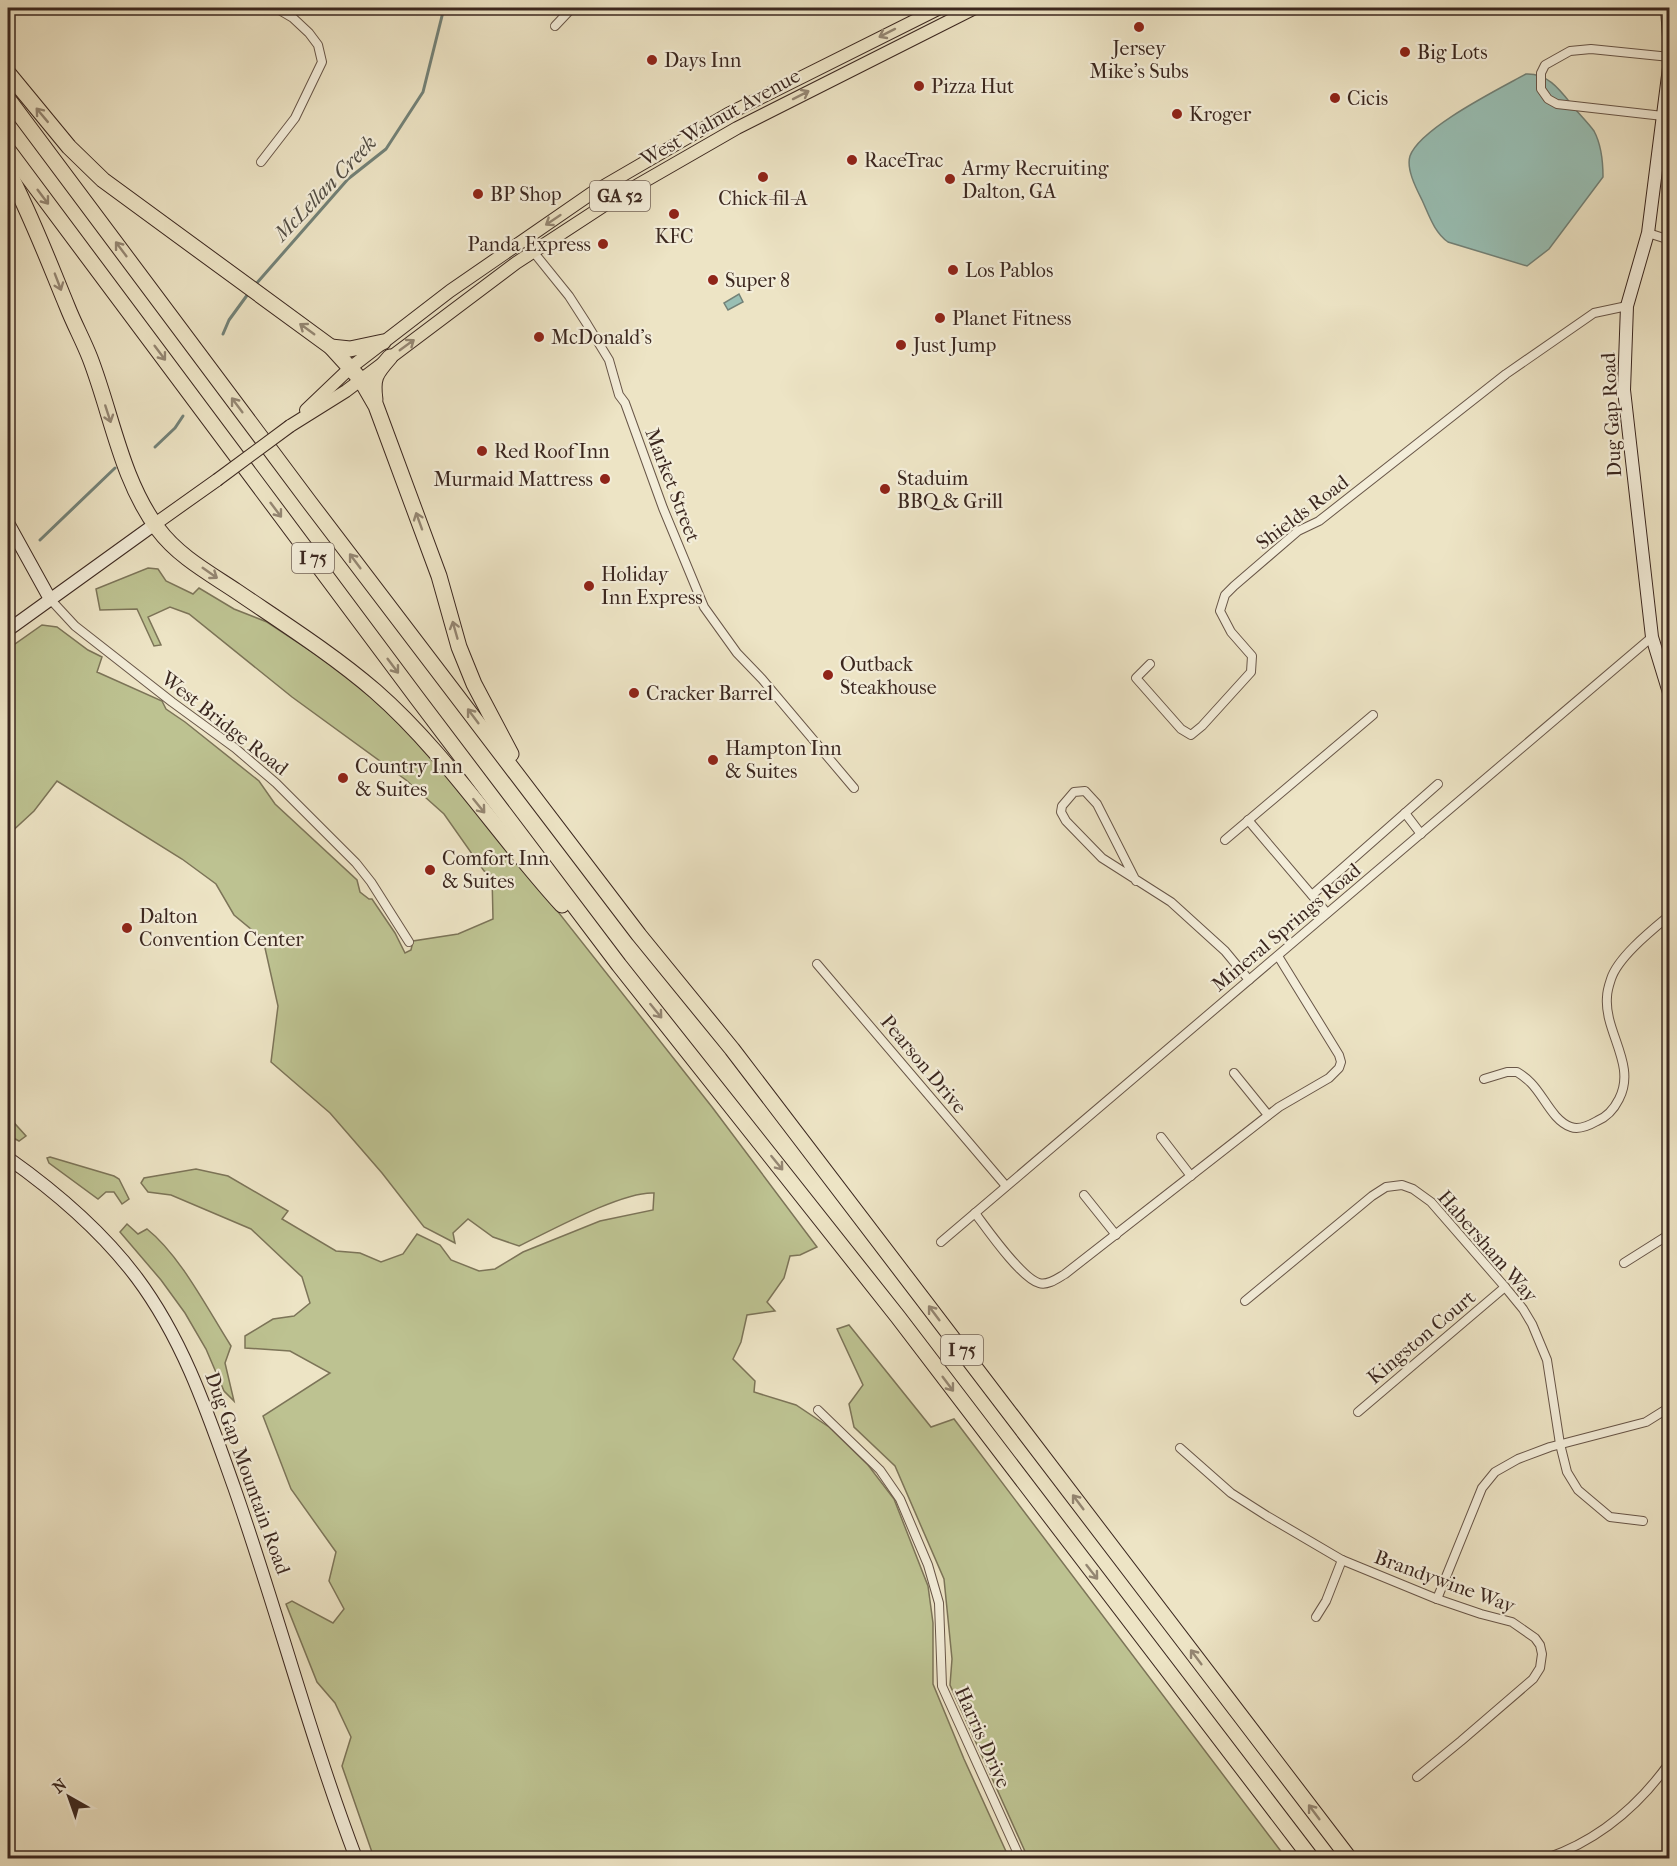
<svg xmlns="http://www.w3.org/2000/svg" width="1677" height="1866" viewBox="0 0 1677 1866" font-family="'IM FELL French Canon',serif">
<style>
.green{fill:#bdc291;stroke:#7c7458;stroke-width:1.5}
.water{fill:#99bfb4;stroke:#738278;stroke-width:1.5}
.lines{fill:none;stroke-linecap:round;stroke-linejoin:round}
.stream{stroke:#738278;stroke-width:3}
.street-casing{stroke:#685648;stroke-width:10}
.secondary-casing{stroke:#3b271f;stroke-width:14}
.primary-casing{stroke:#3b271f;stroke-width:14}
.highway-casing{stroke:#3b271f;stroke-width:17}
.street{stroke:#f3edd9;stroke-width:8}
.secondary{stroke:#f3edd9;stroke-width:12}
.primary{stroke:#ede4c5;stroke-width:12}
.highway{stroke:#ede4c5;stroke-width:15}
.primary-bridge-casing{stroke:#3b271f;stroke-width:14;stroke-linecap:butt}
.primary-bridge{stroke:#ede4c5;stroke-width:12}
.oneway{stroke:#948672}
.poi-dot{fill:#8f2418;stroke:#f3edd9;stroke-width:2}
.labels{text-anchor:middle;stroke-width:4.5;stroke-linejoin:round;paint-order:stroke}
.shield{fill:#f3edd9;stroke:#726257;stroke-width:1.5}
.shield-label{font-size:18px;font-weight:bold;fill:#3b271f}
.poi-label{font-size:20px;fill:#3b271f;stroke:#f3edd9;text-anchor:start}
.street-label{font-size:20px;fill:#3b271f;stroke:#f3edd9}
.water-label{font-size:21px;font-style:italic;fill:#524d44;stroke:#f3edd9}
</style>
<rect width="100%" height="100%" fill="#ede4c5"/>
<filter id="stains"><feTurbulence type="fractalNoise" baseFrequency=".00333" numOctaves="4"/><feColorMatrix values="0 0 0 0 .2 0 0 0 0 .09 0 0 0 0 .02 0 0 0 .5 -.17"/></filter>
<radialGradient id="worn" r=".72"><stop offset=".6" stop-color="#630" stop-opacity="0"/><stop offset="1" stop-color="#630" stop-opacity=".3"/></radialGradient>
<g class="green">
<path d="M148 568 158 569 166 581 193 594 199 588 234 609 267 622 367 688 443 766 712 1107 817 1247 800 1255 790 1256 784 1278 767 1302 775 1311 747 1315 741 1342 733 1359 755 1381 754 1392 796 1405 829 1427 868 1465 894 1499 928 1586 933 1623V1684L964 1759 1009 1858H374L342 1766 351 1737 335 1703 317 1682 286 1604 292 1601 333 1623 344 1609 329 1581 336 1552 291 1489 263 1416 330 1373 290 1351 245 1348V1336L273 1319 294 1316 310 1303 302 1277 251 1229 171 1195 148 1192 141 1183 144 1178 196 1169 228 1176 288 1211 282 1219 336 1251 360 1253 381 1262 403 1254 417 1234 440 1245 451 1260 479 1271 495 1269 523 1252 600 1221 653 1210 654 1193C623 1191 550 1231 519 1246L493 1237 468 1219 453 1233 455 1243 424 1227 382 1173 330 1113 271 1062 278 1006 263 939 234 915 216 884 182 859 57 781 34 811 8 835V649L42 625 57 627 88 650 102 657 97 672 162 701 166 709 185 722 259 781 275 804 357 880 360 892 369 899H372L395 933 405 953 411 950 413 941 458 934 493 919 492 875 484 871 444 814 406 780 292 697 189 614 170 607 148 617 161 645 154 646 137 609 100 610 96 589Z"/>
<polygon points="8,1116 26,1136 19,1141 8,1135"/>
<polygon points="50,1157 114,1176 119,1179 129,1199 122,1204 114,1192 106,1192 98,1199 49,1163 47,1158"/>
<path d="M127 1224 138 1234 147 1229C180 1255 208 1310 231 1346L225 1363 234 1401 224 1391 206 1349 185 1313 161 1280 120 1232Z"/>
<polygon points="849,1325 931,1427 954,1419 1286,1858 1028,1858 950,1685 952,1659 944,1579 895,1466 854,1427 849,1404 863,1385 837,1329"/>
</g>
<g class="water">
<path d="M1526 74C1550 73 1562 93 1576 110 1582 117 1589 124 1594 131 1601 144 1603 162 1603 177L1549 249 1527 266 1448 242C1434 232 1429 215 1422 200 1416 188 1406 169 1410 156 1420 128 1499 89 1526 74Z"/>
<polygon points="739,294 743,302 728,310 724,303"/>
</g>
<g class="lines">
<g class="stream">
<polyline points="256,284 348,179 386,149 423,92 444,8"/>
<polyline points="223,334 229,320 248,294"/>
<polyline points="155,447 175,428 183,416"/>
<polyline points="40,540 115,468"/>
<polyline points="8,564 9,563"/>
</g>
<g class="street-casing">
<g id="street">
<polyline points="555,26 572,8"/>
<polyline points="1663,116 1557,104 1548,99 1541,89 1541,73 1545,65 1570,51 1591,49 1670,57"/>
<polyline points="261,162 295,118 322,62 318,45 309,33 293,18 276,8"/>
<polyline points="1648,233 1670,240"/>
<polyline points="523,239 569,296 587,324 609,360 619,395 625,403 663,508 704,607 737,653 762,679 854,788"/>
<polyline points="50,599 75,626 172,702 235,748 276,783 356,863 371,882 409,942"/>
<polyline points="1150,664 1136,678 1181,729 1191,735 1202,726 1251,672 1252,656 1231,632 1220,611 1225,595 1234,586 1298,531 1319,521 1506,374 1594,313 1627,306"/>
<polyline points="1405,813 1421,834"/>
<polyline points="1248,820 1327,913"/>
<polyline points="1225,840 1373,715"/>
<polyline points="1136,881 1097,804 1085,791 1074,792 1062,806 1061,812 1066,821 1102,858 1171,902 1225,951 1249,980"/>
<polyline points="1312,895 1438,784"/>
<polyline points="817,964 1006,1186"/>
<polyline points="1234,1073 1268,1115"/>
<path d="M1484 1079 1507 1072H1517C1522 1075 1527 1079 1531 1083 1544 1096 1553 1121 1571 1127 1579 1130 1590 1125 1597 1121 1607 1117 1614 1109 1619 1099 1637 1065 1604 1032 1607 997 1607 992 1609 985 1611 979 1618 957 1652 930 1670 915"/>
<polyline points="1161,1137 1191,1176"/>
<polyline points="1084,1195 1116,1235"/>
<path d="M975 1213C987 1229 1021 1278 1039 1283 1048 1286 1058 1278 1065 1274L1279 1107 1329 1078 1339 1068 1341 1062 1339 1055 1278 956"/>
<polyline points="941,1242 1652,637"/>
<polyline points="1624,1263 1670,1234"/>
<polyline points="1245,1301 1372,1196 1386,1187 1402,1185 1413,1189 1431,1202 1505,1287 1523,1309 1532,1324 1547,1360 1560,1444 1567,1472 1578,1490 1610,1517 1643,1521"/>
<polyline points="818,1410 880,1470 900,1499 928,1565 939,1603 942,1686 1020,1858"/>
<polyline points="1358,1412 1505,1287"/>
<polyline points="1180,1448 1231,1493 1267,1516 1342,1560 1437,1599 1481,1614 1512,1622 1535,1638 1540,1645 1542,1654 1540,1668 1533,1679 1461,1741 1417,1777"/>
<polyline points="1437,1599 1482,1488 1495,1472 1518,1459 1550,1447 1646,1422 1670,1407"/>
<polyline points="1316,1617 1326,1601 1342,1560"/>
<path d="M1547 1858C1599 1840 1638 1807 1670 1762"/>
</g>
</g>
<g class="secondary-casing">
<g id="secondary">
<polyline points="1667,8 1670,51"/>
<polyline points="1670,60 1648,233 1627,306 1624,390 1652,637 1670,696"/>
<polyline points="8,523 50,599"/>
<polyline points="8,630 155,524"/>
<path d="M8 1158C56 1192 101 1230 137 1278 184 1341 208 1414 234 1487 277 1610 310 1737 356 1858"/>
</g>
</g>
<g class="primary-casing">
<g id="primary">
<polyline points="306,410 350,368 450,291 592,193 728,114 940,8"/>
<polyline points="290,426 346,391 516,263 617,197 737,128 975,8"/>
<polyline points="155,524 217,480"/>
</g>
</g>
<g class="highway-casing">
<g id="highway">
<polyline points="8,73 69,147 103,180 331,347 361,380 376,406 439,576 459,647 474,684 511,754"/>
<polyline points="8,99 310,503 639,935 732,1049 1349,1858"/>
<polyline points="8,150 417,698 619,965 898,1317 1311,1858"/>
<path d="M8 171C31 215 48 260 67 306 74 324 83 340 90 358 112 415 121 479 158 529 178 556 209 573 236 591 283 623 332 654 375 691 446 753 498 835 562 905"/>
<polyline points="331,347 350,349 383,342"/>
<path d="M375 400C372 378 375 374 390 357"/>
</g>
</g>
<use href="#street" class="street"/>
<use href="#secondary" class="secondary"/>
<use href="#primary" class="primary"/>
<use href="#highway" class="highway"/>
<g class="primary-bridge-casing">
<polyline id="primary-bridge" points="217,480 290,426"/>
</g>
<use href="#primary-bridge" class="primary-bridge"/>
</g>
<defs><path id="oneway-shaft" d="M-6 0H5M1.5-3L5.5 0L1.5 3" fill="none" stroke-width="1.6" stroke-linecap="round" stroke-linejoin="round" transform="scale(1.5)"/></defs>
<g class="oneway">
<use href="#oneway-shaft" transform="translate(887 33) rotate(153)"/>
<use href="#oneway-shaft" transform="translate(801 95) rotate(-27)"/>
<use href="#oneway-shaft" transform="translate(42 115) rotate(-130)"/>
<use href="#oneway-shaft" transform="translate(43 197) rotate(53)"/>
<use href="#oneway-shaft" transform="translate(553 220) rotate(146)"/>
<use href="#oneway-shaft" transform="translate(121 249) rotate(-127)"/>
<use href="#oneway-shaft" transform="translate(58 282) rotate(69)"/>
<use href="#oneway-shaft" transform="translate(307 329) rotate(-144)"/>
<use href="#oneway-shaft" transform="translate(407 345) rotate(-36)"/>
<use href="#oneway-shaft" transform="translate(160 353) rotate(53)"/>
<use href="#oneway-shaft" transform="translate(237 405) rotate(-127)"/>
<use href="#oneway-shaft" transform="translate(108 414) rotate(72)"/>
<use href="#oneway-shaft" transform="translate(276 510) rotate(53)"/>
<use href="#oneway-shaft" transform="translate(419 521) rotate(-110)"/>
<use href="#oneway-shaft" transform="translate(355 561) rotate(-127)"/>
<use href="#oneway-shaft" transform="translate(210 573) rotate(35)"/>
<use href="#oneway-shaft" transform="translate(455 630) rotate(-106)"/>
<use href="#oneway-shaft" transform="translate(393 666) rotate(53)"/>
<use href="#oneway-shaft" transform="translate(473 716) rotate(-127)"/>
<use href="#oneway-shaft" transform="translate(479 806) rotate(51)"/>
<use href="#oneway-shaft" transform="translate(656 1011) rotate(51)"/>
<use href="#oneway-shaft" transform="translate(777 1163) rotate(51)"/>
<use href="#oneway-shaft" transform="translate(934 1313) rotate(-127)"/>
<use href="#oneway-shaft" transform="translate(948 1384) rotate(53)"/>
<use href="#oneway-shaft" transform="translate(1078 1502) rotate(-127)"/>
<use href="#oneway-shaft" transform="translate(1092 1572) rotate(52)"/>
<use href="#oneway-shaft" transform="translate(1196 1657) rotate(-127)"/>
<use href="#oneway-shaft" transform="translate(1314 1812) rotate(-127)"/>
</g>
<g class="poi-dot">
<circle cx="1139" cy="27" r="6"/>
<circle cx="1405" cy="52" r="6"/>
<circle cx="652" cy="60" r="6"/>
<circle cx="919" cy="86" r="6"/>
<circle cx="1335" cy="98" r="6"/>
<circle cx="1177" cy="114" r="6"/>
<circle cx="852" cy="160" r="6"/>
<circle cx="763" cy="177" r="6"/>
<circle cx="950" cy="179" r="6"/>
<circle cx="478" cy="194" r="6"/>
<circle cx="674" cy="214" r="6"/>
<circle cx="603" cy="244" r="6"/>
<circle cx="953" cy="270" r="6"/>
<circle cx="713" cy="280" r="6"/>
<circle cx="940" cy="318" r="6"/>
<circle cx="539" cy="337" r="6"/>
<circle cx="901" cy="345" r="6"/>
<circle cx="482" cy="451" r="6"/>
<circle cx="605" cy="479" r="6"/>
<circle cx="885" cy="489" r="6"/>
<circle cx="589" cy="586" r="6"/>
<circle cx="828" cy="675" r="6"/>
<circle cx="634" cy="693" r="6"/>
<circle cx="713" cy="760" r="6"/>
<circle cx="343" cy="778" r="6"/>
<circle cx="430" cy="870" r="6"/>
<circle cx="127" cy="928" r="6"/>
</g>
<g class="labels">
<g class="shield">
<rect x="590" y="181" width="60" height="30" rx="4.5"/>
<rect x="292" y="543" width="42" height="30" rx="4.5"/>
<rect x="941" y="1335" width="42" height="30" rx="4.5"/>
</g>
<g class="shield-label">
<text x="620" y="202">GA 52</text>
<text x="313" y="564">I 75</text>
<text x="962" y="1356">I 75</text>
</g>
<g class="poi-label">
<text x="1139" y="55" text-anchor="middle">Jersey<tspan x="1139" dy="23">Mike's Subs</tspan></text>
<text x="1417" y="59">Big Lots</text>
<text x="664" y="67">Days Inn</text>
<text x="931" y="93">Pizza Hut</text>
<text x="1347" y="105">Cicis</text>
<text x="1189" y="121">Kroger</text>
<text x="864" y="167">RaceTrac</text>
<text x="962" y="175">Army Recruiting<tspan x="962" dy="23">Dalton, GA</tspan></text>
<text x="490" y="201">BP Shop</text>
<text x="763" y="205" text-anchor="middle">Chick-fil-A</text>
<text x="674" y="243" text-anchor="middle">KFC</text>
<text x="591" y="251" text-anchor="end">Panda Express</text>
<text x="965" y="277">Los Pablos</text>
<text x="725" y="287">Super 8</text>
<text x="952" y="325">Planet Fitness</text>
<text x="551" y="344">McDonald's</text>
<text x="913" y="352">Just Jump</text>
<text x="494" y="458">Red Roof Inn</text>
<text x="897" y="485">Staduim<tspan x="897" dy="23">BBQ &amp; Grill</tspan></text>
<text x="593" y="486" text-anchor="end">Murmaid Mattress</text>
<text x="601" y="581">Holiday<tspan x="601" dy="23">Inn Express</tspan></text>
<text x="840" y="671">Outback<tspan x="840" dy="23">Steakhouse</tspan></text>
<text x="646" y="700">Cracker Barrel</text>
<text x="725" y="755">Hampton Inn<tspan x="725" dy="23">&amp; Suites</tspan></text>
<text x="355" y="773">Country Inn<tspan x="355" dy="23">&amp; Suites</tspan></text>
<text x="442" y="865">Comfort Inn<tspan x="442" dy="23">&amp; Suites</tspan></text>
<text x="139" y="923">Dalton<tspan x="139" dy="23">Convention Center</tspan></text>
</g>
<g class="street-label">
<text transform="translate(720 117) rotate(-29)" y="7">West Walnut Avenue</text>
<text transform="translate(1611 415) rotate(-93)" y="7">Dug Gap Road</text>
<text transform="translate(673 485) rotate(69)" y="7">Market Street</text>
<text transform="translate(1302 512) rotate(-37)" y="7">Shields Road</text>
<text transform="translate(225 723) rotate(38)" y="7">West Bridge Road</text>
<text transform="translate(1286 927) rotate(-40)" y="7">Mineral Springs Road</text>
<text transform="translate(924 1064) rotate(50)" y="7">Pearson Drive</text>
<text transform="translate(1488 1246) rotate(49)" y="7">Habersham Way</text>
<text transform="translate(1421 1337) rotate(-40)" y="7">Kingston Court</text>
<text transform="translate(248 1473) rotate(70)" y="7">Dug Gap Mountain Road</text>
<text transform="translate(1445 1581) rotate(20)" y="7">Brandywine Way</text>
<text transform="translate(983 1737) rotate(66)" y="7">Harris Drive</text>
</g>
<g class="water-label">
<text transform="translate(325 188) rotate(-46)" y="7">McLellan Creek</text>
</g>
</g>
<rect width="1677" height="1866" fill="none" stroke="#ede4c5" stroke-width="30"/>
<rect x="9" y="9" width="1659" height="1848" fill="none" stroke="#3b271f" stroke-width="3"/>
<rect x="15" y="15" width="1647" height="1836" fill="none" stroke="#3b271f" stroke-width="1.5"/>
<g transform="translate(69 1797) rotate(320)" stroke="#f3edd9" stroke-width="4.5" paint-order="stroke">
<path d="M0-4.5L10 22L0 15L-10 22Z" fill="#3b271f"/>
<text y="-9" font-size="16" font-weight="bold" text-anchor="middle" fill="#3b271f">N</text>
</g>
<rect width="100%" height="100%" filter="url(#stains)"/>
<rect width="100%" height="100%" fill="url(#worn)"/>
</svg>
